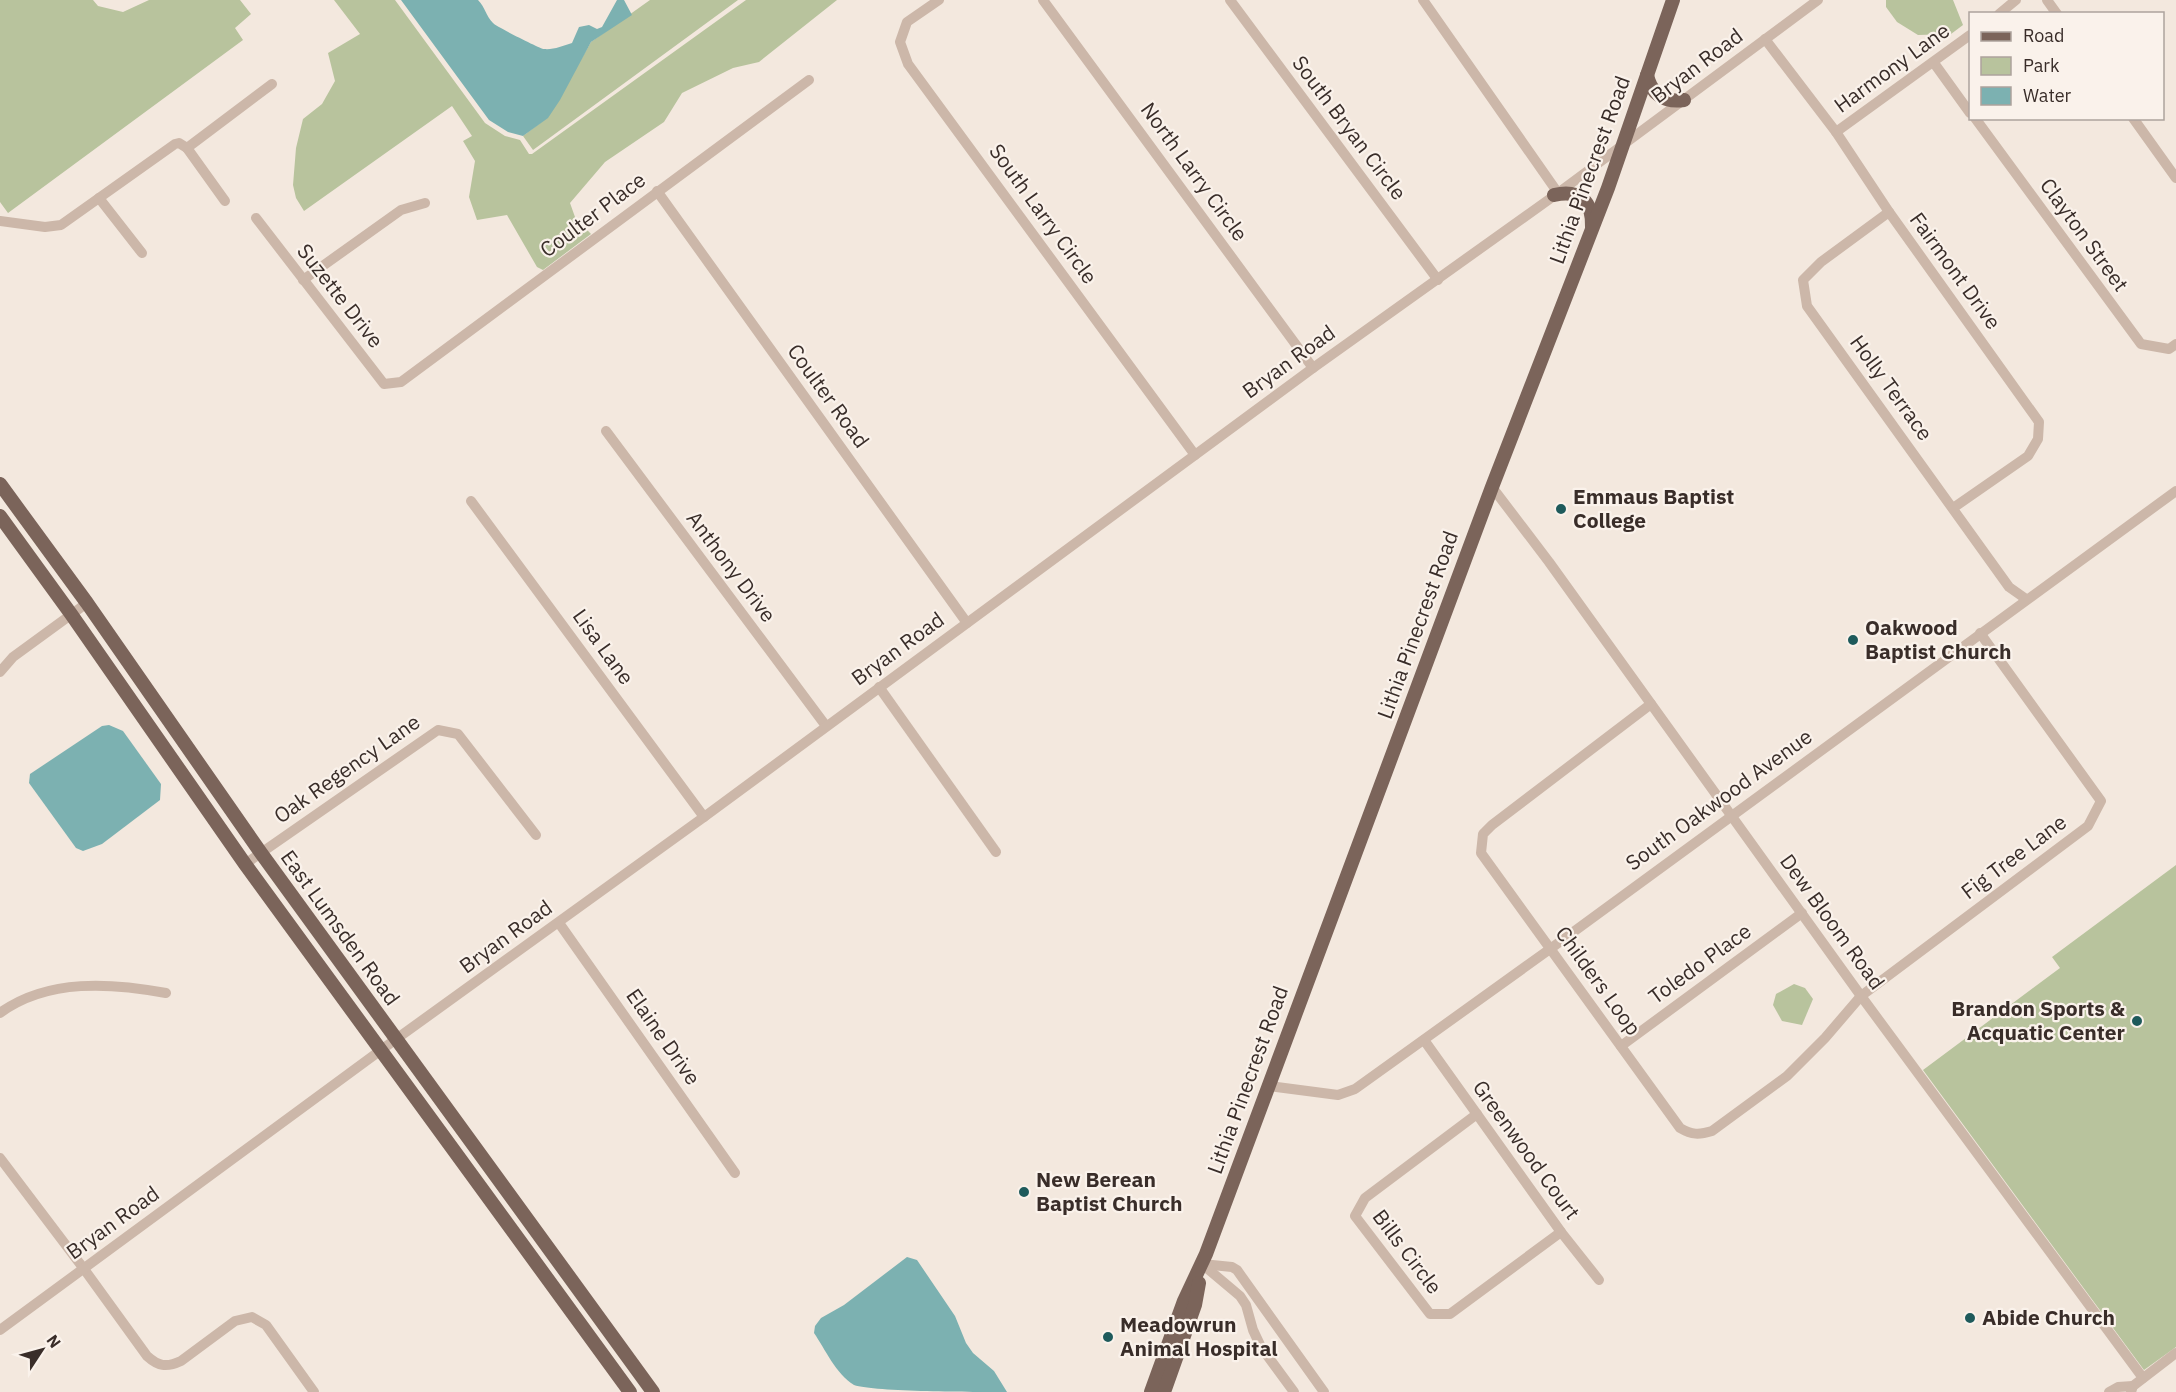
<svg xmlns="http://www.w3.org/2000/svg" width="2176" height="1392" viewBox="0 0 2176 1392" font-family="'IBM Plex Sans',sans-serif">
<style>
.green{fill:#b8c39d}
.water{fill:#7cb1b1}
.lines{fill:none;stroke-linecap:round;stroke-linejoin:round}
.minor{stroke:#ccb7a9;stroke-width:10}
.major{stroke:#7b645a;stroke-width:14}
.poi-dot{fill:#1e5a5b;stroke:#faf2eb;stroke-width:2}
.labels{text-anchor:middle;stroke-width:4.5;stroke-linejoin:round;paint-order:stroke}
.street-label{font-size:21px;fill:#392d29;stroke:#faf2eb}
.poi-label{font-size:21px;font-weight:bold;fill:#392d29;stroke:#faf2eb;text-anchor:start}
</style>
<rect width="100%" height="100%" fill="#f3e8de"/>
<g class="green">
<polygon points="0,0 93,0 98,6 123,12 149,0 240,0 251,14 235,28 243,40 8,213 0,202"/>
<polygon points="334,0 395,0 485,123 505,136 520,140 529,154 532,154 746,0 837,0 759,62 733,68 682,93 664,122 605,162 570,203 575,217 591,234 543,270 537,267 507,215 477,220 469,197 475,161 463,141 472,136 452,106 304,211 296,198 293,185 296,148 303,119 322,104 335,81 328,53 360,34"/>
<polygon points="650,0 738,0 533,150 523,136 548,117 591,42"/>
<polygon points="1886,0 1953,0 1963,25 1951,34 1918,35 1897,22 1886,7"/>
<polygon points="2176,865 2176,1347 2144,1370 1923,1070 2060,968 2052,957"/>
<polygon points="1794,984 1805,988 1813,999 1802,1025 1782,1021 1773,1005 1776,994"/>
</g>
<g class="water">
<path d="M401 0H478C485 7 486 16 493 23 495 26 541 49 544 49 553 50 563 46 572 43L579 27 589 25 597 29 602 27 617 0H624L632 15 591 42 560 100 548 118 523 136 508 132 489 120Z"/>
<polygon points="109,725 123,731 161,784 160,800 102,844 83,851 76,848 29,783 30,774 102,726"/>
<path d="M907 1257 917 1260 955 1316 966 1343 973 1353 994 1371 1007 1392C977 1392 875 1392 854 1385 836 1374 825 1349 814 1333L815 1326 821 1318 844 1305Z"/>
</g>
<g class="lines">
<g class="minor">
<polyline points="939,0 907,22 900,42 908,64 1195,455"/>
<polyline points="1043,0 1313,368"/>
<polyline points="1230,0 1438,280"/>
<polyline points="1423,0 1558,193"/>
<polyline points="2047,0 2057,14"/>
<polyline points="1999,14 2016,0"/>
<polyline points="1765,39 1836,132 1889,212 2039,422 2038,439 2028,456 1953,508"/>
<polyline points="1934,63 1970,113"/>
<polyline points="1975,118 2141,344 2169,349 2176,344"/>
<polyline points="2133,118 2176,178"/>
<polyline points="1836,132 1970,35"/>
<polyline points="187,148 225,201"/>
<polyline points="657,191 967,623"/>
<polyline points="99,198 142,253"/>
<polyline points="1889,212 1821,262 1803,280 1807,306 2009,587 2026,599"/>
<polyline points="256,218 384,384 401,382 809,80"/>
<polyline points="0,221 45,227 61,225 175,144 179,143 187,148 272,84"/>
<polyline points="303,280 401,210 425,203"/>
<polyline points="606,431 826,726"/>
<polyline points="1492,487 1549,562 1861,996 2143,1378"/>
<polyline points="471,501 704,817"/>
<polyline points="0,672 13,657 87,603"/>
<polyline points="879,687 996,852"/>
<path d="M1651 704 1492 825 1483 834 1481 853 1680 1128C1692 1135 1699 1135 1712 1131L1787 1076 1825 1038 1861 996 2088 826 2101 801 1980 633"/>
<polyline points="245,864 438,730 458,734 536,835"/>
<polyline points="559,923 735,1173"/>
<path d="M0 1013C48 978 112 983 166 993"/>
<polyline points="1424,1040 1561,1232 1599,1280"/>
<polyline points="1621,1046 1802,913"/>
<polyline points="1269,1086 1338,1095 1355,1089 1550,949 2176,491"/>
<polyline points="1477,1114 1365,1198 1355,1216 1430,1314 1450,1314 1561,1232"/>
<path d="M0 1158 84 1269 147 1356C158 1366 166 1368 181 1361L235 1321 252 1317 266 1325 314 1392"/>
<polyline points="1202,1264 1232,1267 1237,1270 1324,1392"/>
<polyline points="1202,1264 1240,1296 1246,1305 1253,1330 1261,1347 1294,1392"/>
<polyline points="0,1330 381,1050 704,817 1313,368 1558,193 1818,0"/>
<polyline points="2109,1392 2118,1387 2133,1386"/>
<polyline points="2131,1392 2133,1386 2176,1353"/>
</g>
<g class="major">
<path d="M1647 75C1651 94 1664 103 1684 100"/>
<path d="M1554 195C1579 189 1593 201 1592 227"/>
<polyline points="0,484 87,603 261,853 653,1392"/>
<polyline points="0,516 71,614 245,864 630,1392"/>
<polyline points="1151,1392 1184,1301 1206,1254 1492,487 1608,188 1673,0"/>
<polyline points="1164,1392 1195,1305 1199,1283"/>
</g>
</g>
<g class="poi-dot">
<circle cx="1561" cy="509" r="6"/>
<circle cx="1853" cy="640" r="6"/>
<circle cx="2137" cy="1021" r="6"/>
<circle cx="1024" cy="1192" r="6"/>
<circle cx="1970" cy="1318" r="6"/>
<circle cx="1108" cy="1337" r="6"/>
</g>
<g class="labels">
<g class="street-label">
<text transform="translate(1697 66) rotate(-37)" y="7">Bryan Road</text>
<text transform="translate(1892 68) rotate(-36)" y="7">Harmony Lane</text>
<text transform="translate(1349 128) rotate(53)" y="7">South Bryan Circle</text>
<text transform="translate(1590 170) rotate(-70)" y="7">Lithia Pinecrest Road</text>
<text transform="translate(1194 172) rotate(54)" y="7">North Larry Circle</text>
<text transform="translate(1043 214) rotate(54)" y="7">South Larry Circle</text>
<text transform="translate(593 215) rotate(-37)" y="7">Coulter Place</text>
<text transform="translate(2084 235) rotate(54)" y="7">Clayton Street</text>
<text transform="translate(1955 271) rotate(54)" y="7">Fairmont Drive</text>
<text transform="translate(340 296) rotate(52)" y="7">Suzette Drive</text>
<text transform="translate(1289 362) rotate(-36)" y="7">Bryan Road</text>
<text transform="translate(1891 388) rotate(54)" y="7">Holly Terrace</text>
<text transform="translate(828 396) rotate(54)" y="7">Coulter Road</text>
<text transform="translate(731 567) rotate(53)" y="7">Anthony Drive</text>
<text transform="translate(1418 625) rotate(-70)" y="7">Lithia Pinecrest Road</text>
<text transform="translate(603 647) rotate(54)" y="7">Lisa Lane</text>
<text transform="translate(898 649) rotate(-36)" y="7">Bryan Road</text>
<text transform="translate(347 769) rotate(-35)" y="7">Oak Regency Lane</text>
<text transform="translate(1719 800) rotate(-36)" y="7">South Oakwood Avenue</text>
<text transform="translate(2014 857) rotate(-37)" y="7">Fig Tree Lane</text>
<text transform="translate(1832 922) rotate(54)" y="7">Dew Bloom Road</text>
<text transform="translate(340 928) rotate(54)" y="7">East Lumsden Road</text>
<text transform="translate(506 937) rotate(-36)" y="7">Bryan Road</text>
<text transform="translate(1700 964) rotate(-36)" y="7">Toledo Place</text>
<text transform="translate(1598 981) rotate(54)" y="7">Childers Loop</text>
<text transform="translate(663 1037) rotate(55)" y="7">Elaine Drive</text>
<text transform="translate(1248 1080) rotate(-70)" y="7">Lithia Pinecrest Road</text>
<text transform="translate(1526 1150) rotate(54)" y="7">Greenwood Court</text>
<text transform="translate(113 1223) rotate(-36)" y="7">Bryan Road</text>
<text transform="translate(1407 1252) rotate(53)" y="7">Bills Circle</text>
</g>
<g class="poi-label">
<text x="1573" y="504">Emmaus Baptist<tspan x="1573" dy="24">College</tspan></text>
<text x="1865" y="635">Oakwood<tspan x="1865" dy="24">Baptist Church</tspan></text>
<text x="2125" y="1016" text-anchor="end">Brandon Sports &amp;<tspan x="2125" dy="24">Acquatic Center</tspan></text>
<text x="1036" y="1187">New Berean<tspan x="1036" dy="24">Baptist Church</tspan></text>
<text x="1982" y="1325">Abide Church</text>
<text x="1120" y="1332">Meadowrun<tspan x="1120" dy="24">Animal Hospital</tspan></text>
</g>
</g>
<rect x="1969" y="12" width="195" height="108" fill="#faf2eb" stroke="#ada39d" stroke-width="1.5"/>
<rect x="1981" y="32" width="30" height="9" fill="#7b645a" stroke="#ada39d" stroke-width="1.5"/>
<text x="2023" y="42" font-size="18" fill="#392d29">Road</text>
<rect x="1981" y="57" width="30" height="18" fill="#b8c39d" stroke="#ada39d" stroke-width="1.5"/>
<text x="2023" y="72" font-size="18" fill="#392d29">Park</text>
<rect x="1981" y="87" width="30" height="18" fill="#7cb1b1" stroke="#ada39d" stroke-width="1.5"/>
<text x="2023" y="102" font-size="18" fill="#392d29">Water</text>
<g transform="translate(42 1350) rotate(54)" stroke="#faf2eb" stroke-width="4.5" paint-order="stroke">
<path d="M0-4.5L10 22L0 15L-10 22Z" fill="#392d29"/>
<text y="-9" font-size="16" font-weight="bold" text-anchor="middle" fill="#392d29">N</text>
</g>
</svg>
